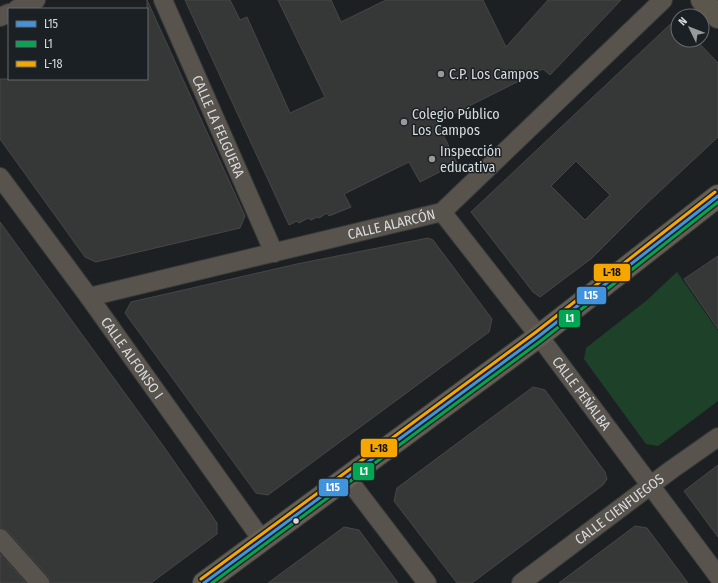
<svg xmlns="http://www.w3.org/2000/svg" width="718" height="583" viewBox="0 0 718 583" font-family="'Fira Sans Condensed',sans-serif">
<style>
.green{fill:#1d4229}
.building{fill:#363737;stroke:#474748;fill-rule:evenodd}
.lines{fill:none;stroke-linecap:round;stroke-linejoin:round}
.street-casing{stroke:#383a3b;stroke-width:20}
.secondary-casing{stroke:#383a3b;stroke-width:24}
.primary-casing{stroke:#383a3b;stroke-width:24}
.street{stroke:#58544d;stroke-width:18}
.secondary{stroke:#5c574d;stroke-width:22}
.primary{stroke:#655f52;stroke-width:22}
.bus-1-casing{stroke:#1b2024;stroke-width:6}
.bus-2-casing{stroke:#1b2024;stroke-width:6}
.bus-3-casing{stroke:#1b2024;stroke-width:6}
.bus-1{stroke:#4094de;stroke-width:3}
.bus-2{stroke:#00a651;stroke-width:3}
.bus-3{stroke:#f7a600;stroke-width:3}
.poi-dot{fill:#979a9c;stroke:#1b2024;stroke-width:1.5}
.bus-dot{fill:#d8dbde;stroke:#1b2024;stroke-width:1.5}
.labels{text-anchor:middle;stroke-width:3;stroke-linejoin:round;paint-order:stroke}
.poi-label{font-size:14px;fill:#d8dbde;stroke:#1b2024;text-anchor:start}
.street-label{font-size:14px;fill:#d8dbde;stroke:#1b2024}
.line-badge{stroke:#1b2024;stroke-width:1.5}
.badge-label{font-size:11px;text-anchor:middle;font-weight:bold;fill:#fff}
.pale-badge-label{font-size:11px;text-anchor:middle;font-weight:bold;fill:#111}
</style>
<rect width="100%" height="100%" fill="#1d2022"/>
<polygon class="green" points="677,272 718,331 718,401 658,446 646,444 584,359 586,348 646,301"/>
<g class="building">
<polygon points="147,0 245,216 240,228 96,262 85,257 0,139 0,79 147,79"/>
<polygon points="185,0 230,0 240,20 247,17 290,113 325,97 278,0 331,0 341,22 386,0 483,0 506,47 548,0 621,0 550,75 543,69 437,122 457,163 420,182 409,162 344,194 351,207 329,216 327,213 319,218 317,217 311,220 308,218 299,223 297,221 289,225"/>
<path d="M678 17V40H696L718 63V137L643 207 592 258 540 297 533 292 471 212ZM576 161 610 195 585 220 551 186Z"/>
<polygon points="0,222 164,447 217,523 217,534 151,583 50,583 48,576 8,531 0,528"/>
<polygon points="428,238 433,240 492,319 489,332 268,495 256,493 125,313 131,302 297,264"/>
<polygon points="718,256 718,329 684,279"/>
<polygon points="533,387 545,390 605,472 607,479 603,485 472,583 457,583 394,501 397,488"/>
<polygon points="718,465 718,537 684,491"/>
<polygon points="635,526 647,528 688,583 559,583"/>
<polygon points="344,527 359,530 398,583 268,583"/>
<polygon points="0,554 26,583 0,583"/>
</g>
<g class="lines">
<g class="street-casing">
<g id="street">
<path id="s1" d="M163 0 274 253"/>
<polyline points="17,9 36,0"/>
<polyline points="0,17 9,13"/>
<path id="s2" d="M0 177 89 297 262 540"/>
<path id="s3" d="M442 212 539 336 718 576"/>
<path id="s4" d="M89 297 442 212 663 0"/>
<polyline points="347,478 427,583"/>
<polyline points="0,538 40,583"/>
<path id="s5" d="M521 583 671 470 718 437"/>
</g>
</g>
<g class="secondary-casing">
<polyline id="secondary" points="702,0 718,17"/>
</g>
<g class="primary-casing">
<polyline id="primary" points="204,583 539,336 718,196"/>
</g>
<use href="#street" class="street"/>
<use href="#secondary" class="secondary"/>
<use href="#primary" class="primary"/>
<g class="bus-1-casing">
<polyline id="bus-1" points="204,583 539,336 718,196"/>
</g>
<g class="bus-2-casing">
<polyline id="bus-2" points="212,583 542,340 718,202"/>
</g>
<g class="bus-3-casing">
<polyline id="bus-3" points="201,579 536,332 715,192"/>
</g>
<use href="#bus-1" class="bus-1"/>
<use href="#bus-2" class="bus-2"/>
<use href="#bus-3" class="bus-3"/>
</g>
<g class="poi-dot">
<circle cx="441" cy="74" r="4"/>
<circle cx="404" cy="122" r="4"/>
<circle cx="432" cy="159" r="4"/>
</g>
<circle class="bus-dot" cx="296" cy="521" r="3.5"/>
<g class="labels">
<g class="poi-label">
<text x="449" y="79">C.P. Los Campos</text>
<text x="412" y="119">Colegio Público<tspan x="412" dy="16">Los Campos</tspan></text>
<text x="440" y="156">Inspección<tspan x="440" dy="16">educativa</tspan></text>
</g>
<g class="street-label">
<text dy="5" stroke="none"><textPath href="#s1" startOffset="138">CALLE LA FELGUERA</textPath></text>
<text dy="5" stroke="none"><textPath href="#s4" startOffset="311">CALLE ALARCÓN</textPath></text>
<text dy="5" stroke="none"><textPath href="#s2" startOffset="224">CALLE ALFONSO I</textPath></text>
<text dy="5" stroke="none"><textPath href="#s3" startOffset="229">CALLE PEÑALBA</textPath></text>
<text dy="5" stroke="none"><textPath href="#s5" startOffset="123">CALLE CIENFUEGOS</textPath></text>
</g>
</g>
<g class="line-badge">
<rect x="593" y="263" width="38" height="19" rx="4" fill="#f7a600"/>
<rect x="576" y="286" width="31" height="19" rx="4" fill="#4094de"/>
<rect x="558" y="309" width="23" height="19" rx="4" fill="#00a651"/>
<rect x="360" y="438" width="38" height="20" rx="4" fill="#f7a600"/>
<rect x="352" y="462" width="23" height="19" rx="4" fill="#00a651"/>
<rect x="318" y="478" width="31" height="19" rx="4" fill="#4094de"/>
</g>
<g class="badge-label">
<text x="591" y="299">L15</text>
<text x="570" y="322">L1</text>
<text x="364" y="475">L1</text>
<text x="333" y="491">L15</text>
</g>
<g class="pale-badge-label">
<text x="612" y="276">L-18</text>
<text x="379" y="452">L-18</text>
</g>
<rect x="8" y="8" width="140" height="72" fill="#1b2024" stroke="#676b6e"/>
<rect x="16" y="21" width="20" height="6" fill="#4094de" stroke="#676b6e"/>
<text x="44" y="28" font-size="12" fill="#d8dbde">L15</text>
<rect x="16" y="41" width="20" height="6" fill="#00a651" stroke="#676b6e"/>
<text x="44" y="48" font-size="12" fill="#d8dbde">L1</text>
<rect x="16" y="61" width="20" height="6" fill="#f7a600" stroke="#676b6e"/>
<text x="44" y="68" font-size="12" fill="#d8dbde">L-18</text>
<g transform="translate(690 28) rotate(313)"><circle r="19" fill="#1b2024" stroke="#676b6e"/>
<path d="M0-3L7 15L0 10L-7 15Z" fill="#979a9c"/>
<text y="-6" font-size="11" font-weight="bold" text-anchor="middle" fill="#d8dbde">N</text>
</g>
</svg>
